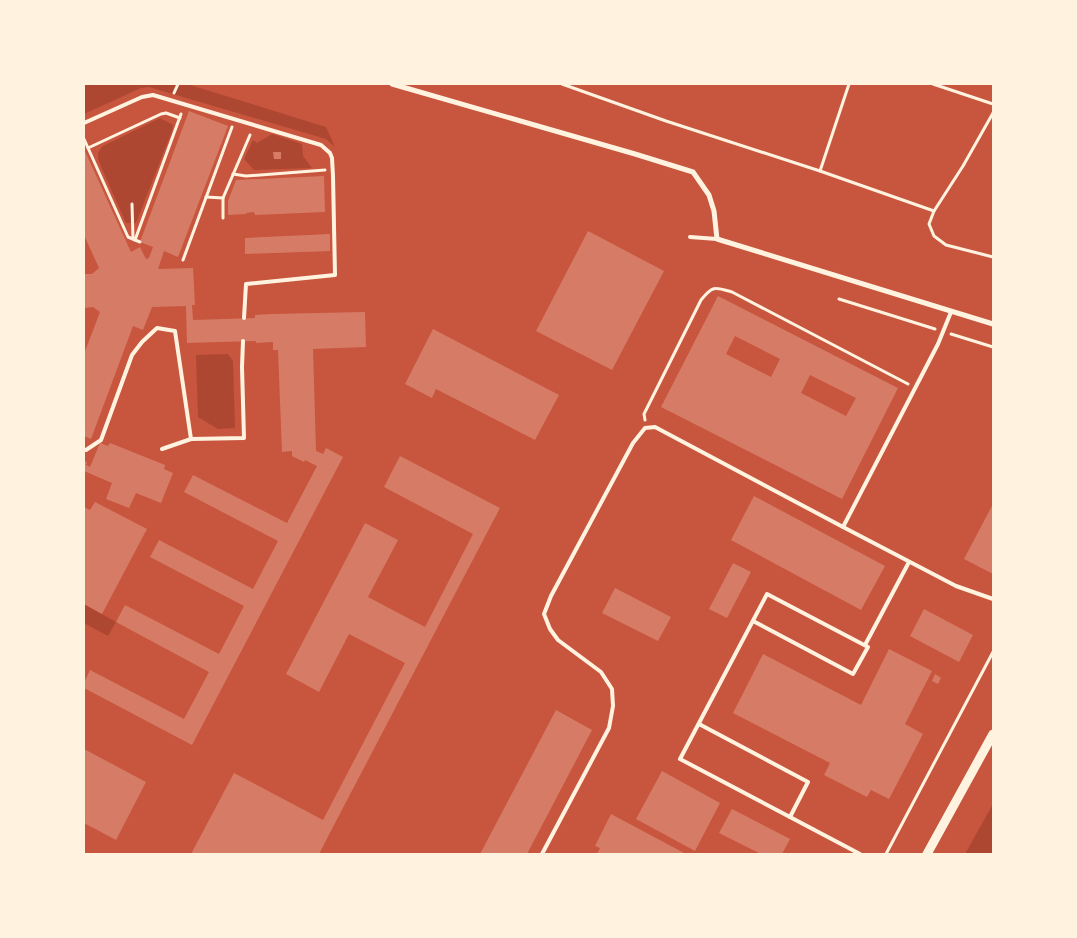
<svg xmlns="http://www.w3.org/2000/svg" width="1077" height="938" viewBox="0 0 1077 938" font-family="'IBM Plex Serif',serif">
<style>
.green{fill:#ae4732}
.building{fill:#d67c66;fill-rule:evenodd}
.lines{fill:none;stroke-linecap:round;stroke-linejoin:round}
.path{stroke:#fff3e0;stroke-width:3}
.service{stroke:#fff3e0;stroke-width:4}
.minor{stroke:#fff3e0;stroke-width:5}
.tertiary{stroke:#fff3e0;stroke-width:9}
</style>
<rect width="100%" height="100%" fill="#c8553d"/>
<g class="green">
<polygon points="84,84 187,84 326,127 335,147 326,139 149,87 141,88 84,114"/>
<path d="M160 118 173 125 172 131 136 223H126L99 162C97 155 98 151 103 146Z"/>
<polygon points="272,134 302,144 303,156 312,168 254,170 244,159 253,140 257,143"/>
<polygon points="228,354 233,361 235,428 218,429 198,417 196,355"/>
<polygon points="84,604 116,622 108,636 84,623"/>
<polygon points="993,804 993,854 965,854"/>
</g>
<g class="building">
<polygon points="189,111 228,126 178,257 164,251 158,269 193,268 195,305 192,305 193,320 255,318 255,315 271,314 365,312 366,347 313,349 316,451 323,454 326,448 343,457 192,745 84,688 84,683 90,670 184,719 209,672 116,622 125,605 219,654 244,606 150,557 159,540 253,589 278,541 184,492 193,475 287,523 317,466 305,460 304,462 292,456 292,451 282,452 278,350 273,350 273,342 256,343 256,341 187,343 186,306 152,307 143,330 133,326 91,439 84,436 84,354 100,312 93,307 84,308 84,274 92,274 99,268 84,235 84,149 131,252 140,247 146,259 149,258 153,247 140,242"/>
<polygon points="273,152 281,152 281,159 274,159"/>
<polygon points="324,176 325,212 255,215 254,212 246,213 246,214 228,215 228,201 236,180"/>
<polygon points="588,231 664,271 612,370 536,331"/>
<polygon points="330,234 330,251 245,254 245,238"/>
<path d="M718 296 898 388 842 499 661 407ZM735 336 780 359 771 377 726 354ZM810 375 856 398 846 416 801 393Z"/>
<polygon points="433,329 559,395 535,440 436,389 432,398 405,384"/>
<polygon points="100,443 108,446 110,443 165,465 164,469 173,473 161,503 136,493 129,508 106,499 112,483 84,471 84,461 87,462 86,465 90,467"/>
<polygon points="400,456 500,508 334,825 319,854 191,854 234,773 323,820 405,663 349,634 319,692 286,674 365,523 398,540 368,597 425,627 473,534 384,487"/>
<polygon points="754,496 885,566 861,610 731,540"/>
<polygon points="95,502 147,529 102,614 84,604 84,507 90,510"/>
<polygon points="993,504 993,574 964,559"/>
<polygon points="733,563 751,572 727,618 709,609"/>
<polygon points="615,588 671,617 658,641 602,613"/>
<polygon points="924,609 973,635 959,662 910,636"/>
<polygon points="889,649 932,671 905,724 923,734 889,799 871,790 867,797 824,775 830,763 733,713 763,654 861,705"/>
<polygon points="935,674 941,678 938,684 932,681"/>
<polygon points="556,710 592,730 527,854 480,854"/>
<polygon points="84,749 146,782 116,840 84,823"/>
<polygon points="662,771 720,803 695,851 636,819"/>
<polygon points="732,809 790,839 782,854 761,854 719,833"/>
<polygon points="611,814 686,854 597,854 600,848 595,846"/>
</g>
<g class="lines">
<g class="path">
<polyline points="562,84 666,121 820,171 934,211"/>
<polyline points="933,84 993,104"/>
<polyline points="174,93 178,84"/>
<polyline points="993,113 963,166 934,211 929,224 934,236 946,245 993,257"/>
<polyline points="84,139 128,237 140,242"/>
<polyline points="88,148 161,114 166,113 180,118"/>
<polyline points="820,171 849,84"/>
<polyline points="233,174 246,176 325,170"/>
<polyline points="206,197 223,198"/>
<polyline points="132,204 133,239"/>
<polyline points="223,218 223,198 250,135"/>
<polyline points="135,240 181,114"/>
<polyline points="183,260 232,127"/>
<polyline points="839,299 935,329"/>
<polyline points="951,334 993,347"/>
<path d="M645 420 644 414 701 300C713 285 715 287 732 292L908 384"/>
<polyline points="886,854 993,652"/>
</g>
<g class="service">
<polyline points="84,123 142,97 153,95 321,145 330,153 332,158 333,176 335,275 246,284 244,318"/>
<polyline points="690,237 717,239"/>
<polyline points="162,449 191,439 244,438 242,367 243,341"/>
<polyline points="84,450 86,450 101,440 132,355 142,342 157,328 175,331 191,439"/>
<polyline points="843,527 956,586 993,599"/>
<path d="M753 621 853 674 868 647 767 594C738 649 709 704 680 759L860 854"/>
<polyline points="865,645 909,562"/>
<polyline points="699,724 808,782 790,817"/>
<polyline points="542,854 609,728 613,706 612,689 601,672 558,640 550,629 544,614 551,596 633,443 645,428 655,427 843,527 938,344 951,312"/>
</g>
<polyline class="minor" points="392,84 635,154 693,172 709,195 714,211 717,239 993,324"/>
<polyline class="tertiary" points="927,854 993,734"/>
</g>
<rect width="1077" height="938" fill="none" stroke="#fff3e0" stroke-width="170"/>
</svg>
